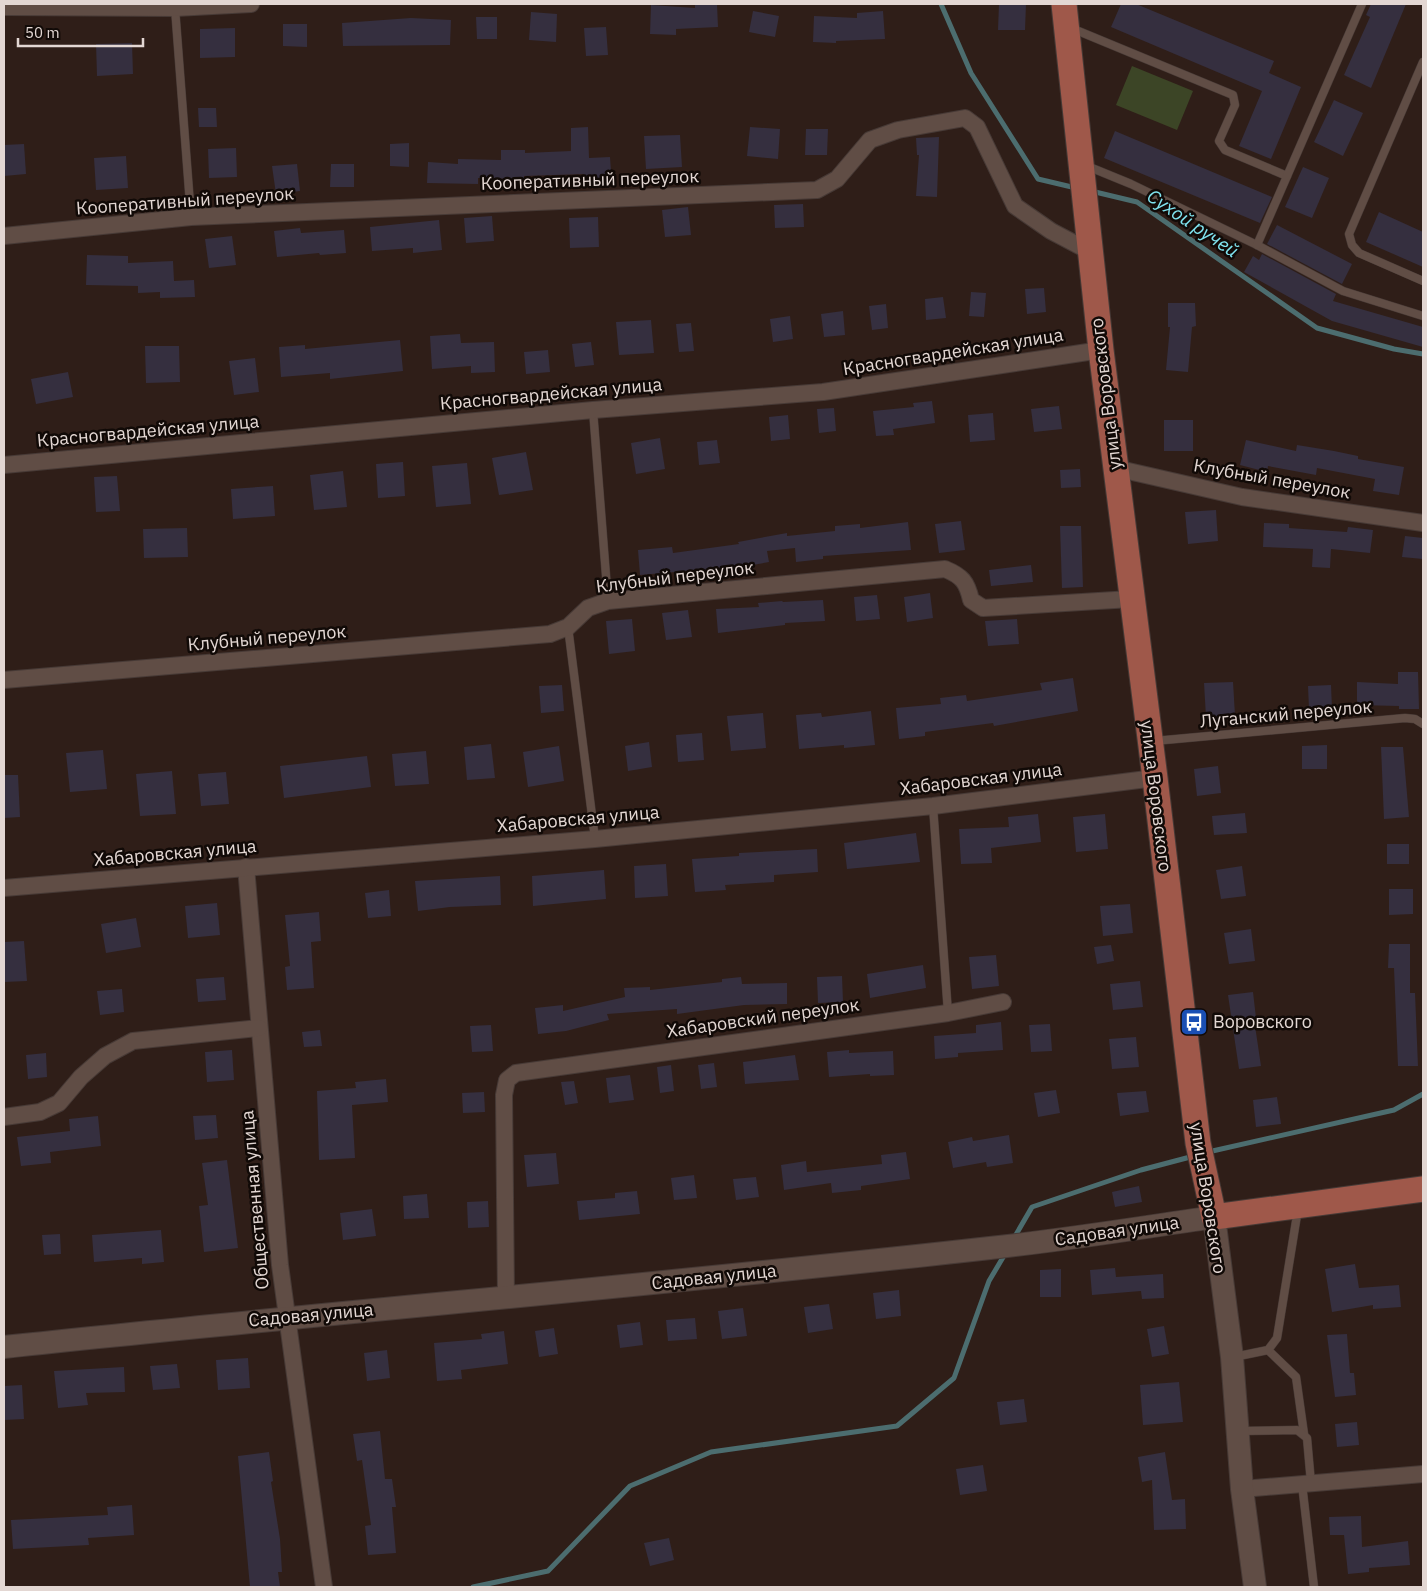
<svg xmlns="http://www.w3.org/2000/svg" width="1427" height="1591" viewBox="0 0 1427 1591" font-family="'IBM Plex Sans',sans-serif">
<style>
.green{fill:#3c4526}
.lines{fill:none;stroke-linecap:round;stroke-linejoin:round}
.stream{stroke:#4c6d6f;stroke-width:5}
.building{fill:#352f3f}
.lane-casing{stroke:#473a36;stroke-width:9}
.street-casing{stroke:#473a36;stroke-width:18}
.secondary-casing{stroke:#473a36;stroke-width:24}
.primary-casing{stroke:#473a36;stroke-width:27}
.lane{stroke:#604d45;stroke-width:8}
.street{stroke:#604d45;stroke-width:16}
.secondary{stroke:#604d45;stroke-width:22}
.primary{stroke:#9f584a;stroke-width:25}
.labels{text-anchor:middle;stroke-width:5;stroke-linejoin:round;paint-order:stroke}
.street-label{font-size:18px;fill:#e3d7d3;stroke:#110a07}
.poi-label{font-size:18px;fill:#e3d7d3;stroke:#110a07;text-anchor:start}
.water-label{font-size:19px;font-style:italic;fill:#80e4f0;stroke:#110a07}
</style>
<rect width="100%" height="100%" fill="#2f1e18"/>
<polygon class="green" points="1132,66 1193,91 1177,130 1116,105"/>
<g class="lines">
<g class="stream">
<polyline points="941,4 971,73 1038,179 1076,188"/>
<polyline points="1091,191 1137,202 1317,328 1394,349 1423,354"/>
<polyline points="1208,1152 1394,1110 1423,1094"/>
<polyline points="1014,1238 1032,1207 1141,1170 1194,1156"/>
<polyline points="473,1587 548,1571 630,1486 711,1452 897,1426 954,1378 989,1281 1005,1254"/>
</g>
</g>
<g class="building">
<polygon points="695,4 717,4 718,27 676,29 676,35 650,34 651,5 695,8"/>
<polygon points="999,4 1026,4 1025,30 998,30"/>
<polygon points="1121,4 1136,4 1274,61 1269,73 1301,87 1271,159 1239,146 1262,91 1111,27"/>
<polygon points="1371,4 1406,4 1371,88 1344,75 1370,17 1366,15"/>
<polygon points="753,11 779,16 775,37 749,32"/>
<polygon points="883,11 885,39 836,41 836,43 813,42 814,16 857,18 857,13"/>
<polygon points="531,12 557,14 556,42 529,40"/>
<polygon points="476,17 497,17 497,39 477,39"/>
<polygon points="411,18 451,20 450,45 343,46 342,23"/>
<polygon points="283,24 307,24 307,47 283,46"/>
<polygon points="606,27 608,55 586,56 584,28"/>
<polygon points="235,28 235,57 200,58 200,29"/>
<polygon points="132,43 133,74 97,76 96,44"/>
<polygon points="1334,100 1363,113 1343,156 1314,142"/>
<polygon points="198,108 216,108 217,127 199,127"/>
<polygon points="588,127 589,158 610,157 612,185 584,186 584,174 524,176 524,179 478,178 478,184 427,183 428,162 458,164 458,159 501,160 501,150 525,150 525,153 571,151 571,128"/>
<polygon points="750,127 780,129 778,159 747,156"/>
<polygon points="806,129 828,129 827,155 805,155"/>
<polygon points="1115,131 1272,197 1260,223 1104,158"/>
<polygon points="680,135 682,167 646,169 644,136"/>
<polygon points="939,137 937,197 916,196 919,155 917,155 916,138"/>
<polygon points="409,143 409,167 390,166 390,144"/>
<polygon points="24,144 26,174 4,176 4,145"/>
<polygon points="236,148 237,177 209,178 208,149"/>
<polygon points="126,156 128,188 96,190 94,158"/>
<polygon points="297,164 300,191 276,194 272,166"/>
<polygon points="331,164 354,164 354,187 330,187"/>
<polygon points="1303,167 1329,178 1312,218 1285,207"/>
<polygon points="803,204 804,227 775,228 774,205"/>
<polygon points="688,207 691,235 665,237 662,210"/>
<polygon points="1379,212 1423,232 1423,267 1366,242"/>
<polygon points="492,216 494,241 466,243 464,218"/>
<polygon points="598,217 599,247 570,248 569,218"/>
<polygon points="439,220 442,250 413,253 413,248 372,251 370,227"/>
<polygon points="1277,225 1352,264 1342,284 1267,244"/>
<polygon points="300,228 301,233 344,230 346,253 320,255 319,253 277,257 274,231"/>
<polygon points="232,236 236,265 209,268 205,239"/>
<polygon points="1262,254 1336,294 1333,301 1423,327 1423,347 1332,321 1244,272 1253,256 1259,260"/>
<polygon points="87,255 128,256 128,263 173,261 174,281 194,280 195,297 160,298 160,292 138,293 138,286 86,285"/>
<polygon points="1044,288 1046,312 1027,314 1025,289"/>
<polygon points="971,292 986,293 984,317 969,316"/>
<polygon points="943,297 946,318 926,320 925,299"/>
<polygon points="1168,303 1195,303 1196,326 1192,327 1188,372 1166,370 1170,327 1168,327"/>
<polygon points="886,304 888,328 872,330 869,306"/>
<polygon points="843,311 845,335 824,337 821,314"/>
<polygon points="790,316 793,339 773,342 770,319"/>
<polygon points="651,320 654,353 619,355 616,322"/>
<polygon points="691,323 694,351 679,352 676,324"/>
<polygon points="460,334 461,343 494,342 495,372 471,373 471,366 432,369 430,336"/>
<polygon points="400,340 403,371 330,379 330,373 281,377 279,347 305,345 305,349"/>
<polygon points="591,342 594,365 575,367 572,344"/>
<polygon points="145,346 179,346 180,382 146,383"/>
<polygon points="548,350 550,372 526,374 524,352"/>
<polygon points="255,358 259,392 234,395 229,361"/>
<polygon points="68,372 73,397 36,404 31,379"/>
<polygon points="932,401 935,423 893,429 894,435 876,436 873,411 914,407 913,403"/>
<polygon points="1059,406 1062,429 1034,432 1031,409"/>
<polygon points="834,408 836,431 819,433 817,409"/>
<polygon points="993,413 995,440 970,442 968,415"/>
<polygon points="788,415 790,439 771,441 769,417"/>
<rect x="1164" y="420" width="29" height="31"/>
<polygon points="660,438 665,469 636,474 631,443"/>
<polygon points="717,440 720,463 699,465 697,442"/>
<polygon points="1246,440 1296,451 1297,445 1334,451 1358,456 1358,459 1404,467 1399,495 1373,491 1375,479 1317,468 1316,475 1268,466 1267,472 1240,465"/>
<polygon points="526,452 533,490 499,495 492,458"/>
<polygon points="403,462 405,496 378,498 376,464"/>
<polygon points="467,463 471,504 436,507 432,466"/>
<polygon points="1080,469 1081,487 1061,488 1060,470"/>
<polygon points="343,471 347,507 314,510 310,475"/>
<polygon points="117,476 120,511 96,512 94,477"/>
<polygon points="273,486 275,516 233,519 231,489"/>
<polygon points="1216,510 1218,541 1188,544 1185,512"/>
<polygon points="961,521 965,550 939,553 935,524"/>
<polygon points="908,522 911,550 823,556 823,559 796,562 795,548 767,551 769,562 725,570 726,573 699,576 698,570 640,575 638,550 672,547 673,553 739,544 738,542 787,533 787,536 835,531 835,526 860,524 860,528"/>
<polygon points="1264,523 1289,524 1289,528 1347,532 1348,527 1373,530 1370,553 1331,549 1330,568 1312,567 1313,549 1263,547"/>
<polygon points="1060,526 1081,526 1083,587 1062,588"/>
<polygon points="187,528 188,557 144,558 143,529"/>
<polygon points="1405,536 1423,538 1423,559 1402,557"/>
<polygon points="1031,565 1033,582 991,586 989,570"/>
<polygon points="930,593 933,618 907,622 904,597"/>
<polygon points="877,595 880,619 856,621 854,597"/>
<polygon points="823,600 825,621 785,623 785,625 718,633 716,609 759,607 758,603 782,601 783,602"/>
<polygon points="688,610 692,637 666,640 662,613"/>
<polygon points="632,619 635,651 609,654 606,621"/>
<polygon points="1017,619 1019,644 988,646 985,621"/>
<polygon points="1398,672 1418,672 1419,709 1399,709 1399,706 1357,705 1357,682 1398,684"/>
<polygon points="1073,678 1078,711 994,726 993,723 925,732 925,736 899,739 896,708 941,704 940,698 966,695 967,701 1042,690 1040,683"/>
<polygon points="1233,682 1235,715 1206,717 1204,683"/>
<polygon points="562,685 564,711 541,713 539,686"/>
<polygon points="1331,685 1332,709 1309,709 1308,686"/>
<polygon points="871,711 875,745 844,748 844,745 799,749 796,715 821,713 822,717"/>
<polygon points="763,713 766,748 731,751 727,716"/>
<polygon points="702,733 704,760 678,762 676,735"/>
<polygon points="649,742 652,767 628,771 625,746"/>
<polygon points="491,744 495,778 467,780 464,747"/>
<polygon points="1327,745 1327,769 1302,769 1302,746"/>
<polygon points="559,746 564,781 528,787 523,752"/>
<polygon points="1381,747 1403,747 1409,817 1384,819"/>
<polygon points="103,750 107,789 70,792 66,753"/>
<polygon points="426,751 429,784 395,786 392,754"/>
<polygon points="367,756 371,787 284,798 280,766"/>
<polygon points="1218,766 1221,793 1197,796 1194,769"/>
<polygon points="172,771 176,814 140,816 136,774"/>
<polygon points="226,772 229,804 201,806 198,774"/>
<polygon points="4,775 18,775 20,817 4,818"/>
<polygon points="1245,813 1247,833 1214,835 1212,816"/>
<polygon points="1038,814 1041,842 991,848 992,863 961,864 959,829 1009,827 1008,817"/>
<polygon points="1105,814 1108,849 1076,852 1073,817"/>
<polygon points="916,833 920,862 847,869 844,843"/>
<rect x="1387" y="844" width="22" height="20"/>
<polygon points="817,849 818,872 774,875 774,882 725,885 726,890 695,892 692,859 739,856 739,853"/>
<polygon points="666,864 668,896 635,898 634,866"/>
<polygon points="1242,866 1246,896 1221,899 1216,870"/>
<polygon points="604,870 606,899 533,906 532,876"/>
<polygon points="500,876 501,905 450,907 418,911 415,881"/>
<polygon points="1389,889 1413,889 1413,914 1389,915"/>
<polygon points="389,890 391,916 368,918 365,893"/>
<polygon points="217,903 220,935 188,938 185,906"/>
<polygon points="1130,904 1133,933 1103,936 1100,906"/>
<polygon points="319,912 321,941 311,942 314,988 287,990 285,967 290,966 285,915"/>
<polygon points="136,918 141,947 106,953 101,924"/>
<polygon points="1251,929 1255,961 1229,964 1224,933"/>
<polygon points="24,941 27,981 4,982 4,942"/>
<polygon points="1389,944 1410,944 1410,993 1415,993 1418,1066 1398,1066 1394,968 1388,968"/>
<polygon points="1111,945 1114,961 1097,964 1094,947"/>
<polygon points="996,955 999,986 972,989 969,957"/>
<polygon points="923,965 926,988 870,998 867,974"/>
<polygon points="842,976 843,1002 818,1003 817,977"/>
<polygon points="224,977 226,1000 198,1002 196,979"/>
<polygon points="741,977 742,984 787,983 787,1004 744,1005 677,1014 677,1009 607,1014 609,1020 566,1031 538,1034 535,1008 563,1005 563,1011 625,997 624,988 650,987 650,990 722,982 722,979"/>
<polygon points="1140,981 1143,1007 1113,1010 1110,984"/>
<polygon points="122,989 124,1012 100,1015 97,991"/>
<polygon points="1253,992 1256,1018 1254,1019 1261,1066 1239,1069 1228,995"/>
<polygon points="1001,1022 1003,1050 958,1053 958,1057 935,1059 934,1036 976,1033 976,1025"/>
<polygon points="1050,1024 1052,1051 1031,1052 1029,1025"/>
<polygon points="491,1025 493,1051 472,1052 470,1026"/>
<polygon points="320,1030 322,1046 304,1047 302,1032"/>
<polygon points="1136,1037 1139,1067 1112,1069 1109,1039"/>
<polygon points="232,1050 234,1080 207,1082 205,1052"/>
<polygon points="849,1050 849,1053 893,1051 894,1075 870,1076 870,1074 829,1077 827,1052"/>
<polygon points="46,1053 47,1077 28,1079 26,1055"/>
<polygon points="795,1055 799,1080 745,1084 743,1062"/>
<polygon points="714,1063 717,1087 701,1089 698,1065"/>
<polygon points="671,1065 674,1091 660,1093 657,1067"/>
<polygon points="630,1075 634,1100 609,1103 606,1078"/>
<polygon points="386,1079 388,1102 352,1105 355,1158 319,1160 317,1091 356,1088 355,1082"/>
<polygon points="574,1081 578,1103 565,1105 561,1082"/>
<polygon points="1056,1090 1060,1113 1038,1117 1034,1093"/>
<polygon points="1146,1091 1149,1112 1120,1116 1117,1093"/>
<polygon points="484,1092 485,1112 463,1113 462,1093"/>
<polygon points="1277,1097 1281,1124 1256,1127 1253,1100"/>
<polygon points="216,1115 218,1138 195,1140 193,1116"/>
<polygon points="98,1116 101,1146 50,1152 51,1163 21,1166 17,1137 70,1131 69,1119"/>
<polygon points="1009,1135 1013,1163 987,1167 986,1162 953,1168 948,1142 972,1137 973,1141"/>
<polygon points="906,1152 910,1179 861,1186 861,1190 832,1193 831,1183 784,1190 781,1165 806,1161 807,1172 882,1164 881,1155"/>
<polygon points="556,1153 559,1184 527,1187 524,1155"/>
<polygon points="227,1160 238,1248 204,1252 199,1206 208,1205 202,1163"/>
<polygon points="694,1175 697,1198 674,1200 671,1178"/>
<polygon points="756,1177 759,1197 736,1200 733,1179"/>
<polygon points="1139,1186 1142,1202 1115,1207 1112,1192"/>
<polygon points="637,1191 640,1214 579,1220 577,1201 615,1198 615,1193"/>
<polygon points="427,1194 429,1218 404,1219 403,1196"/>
<polygon points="488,1201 489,1227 468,1228 467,1202"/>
<polygon points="372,1209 376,1236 343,1240 340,1213"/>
<polygon points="161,1230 164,1262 142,1264 142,1258 94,1262 92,1235"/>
<polygon points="60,1234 61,1254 44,1255 42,1235"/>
<polygon points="1355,1264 1359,1288 1399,1285 1401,1307 1373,1309 1373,1305 1332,1312 1325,1269"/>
<polygon points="1115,1268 1116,1277 1163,1274 1164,1298 1142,1299 1141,1291 1092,1295 1090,1270"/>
<polygon points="1061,1269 1061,1297 1040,1297 1040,1270"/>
<polygon points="899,1290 901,1316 876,1319 873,1293"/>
<polygon points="829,1304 833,1329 808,1333 804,1307"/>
<polygon points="743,1308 747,1336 722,1339 718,1311"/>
<polygon points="695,1318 697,1339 668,1341 666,1320"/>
<polygon points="640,1322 643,1345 620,1348 617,1325"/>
<polygon points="1164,1326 1169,1354 1152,1357 1147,1329"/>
<polygon points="554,1328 558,1354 539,1357 535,1331"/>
<polygon points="504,1331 508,1364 461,1370 462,1379 437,1381 434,1343 482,1339 481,1334"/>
<polygon points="1347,1334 1350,1373 1354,1373 1356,1395 1335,1397 1327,1335"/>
<polygon points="387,1350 390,1378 367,1381 364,1353"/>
<polygon points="248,1358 250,1388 218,1390 216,1360"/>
<polygon points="177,1364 180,1388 153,1390 150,1366"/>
<polygon points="124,1367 125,1392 86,1393 88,1405 58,1408 54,1371"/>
<polygon points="1179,1382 1183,1422 1143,1425 1140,1385"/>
<polygon points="22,1385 24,1419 4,1420 4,1386"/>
<polygon points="1024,1399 1027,1422 1000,1425 997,1402"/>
<polygon points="1357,1422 1359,1445 1337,1447 1335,1424"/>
<polygon points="380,1431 385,1479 392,1479 396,1507 392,1507 396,1553 368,1555 365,1526 371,1525 362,1460 357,1461 353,1434"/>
<polygon points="269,1452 273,1481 271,1482 280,1539 282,1572 278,1572 280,1587 250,1587 238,1456"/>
<polygon points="1165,1452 1172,1500 1185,1499 1186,1529 1154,1530 1152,1480 1142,1482 1138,1457"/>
<polygon points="983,1465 987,1491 960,1495 956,1469"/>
<polygon points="132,1505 134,1535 88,1538 89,1545 13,1549 11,1520 108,1515 107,1507"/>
<polygon points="1361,1516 1362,1547 1408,1541 1410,1565 1369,1568 1369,1572 1348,1574 1344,1535 1330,1535 1329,1517"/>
<polygon points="669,1538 674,1560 650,1566 644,1543"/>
</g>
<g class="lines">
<g class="lane-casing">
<g id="lane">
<polyline points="175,8 191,217"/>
<polyline points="1071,28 1233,95 1235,105 1219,141 1225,150 1287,176"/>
<polyline points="1423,62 1349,234 1352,245 1359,253 1423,281"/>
<polyline points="1087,166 1131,184 1257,245 1343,291 1423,316"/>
<polyline points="1257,245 1362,4"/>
<polyline points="593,410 608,601"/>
<polyline points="568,627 595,839"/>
<polyline points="1154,741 1405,718 1415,719 1423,724"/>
<polyline points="933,806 948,1013"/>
<polyline points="1268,1350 1296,1377 1304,1434"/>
<polyline points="1234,1357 1268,1350 1277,1338 1298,1209"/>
<polyline points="1240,1431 1297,1430 1307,1438 1311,1483"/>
<polyline points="1302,1484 1314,1587"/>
</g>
</g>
<g class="street-casing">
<g id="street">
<polyline points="4,7 175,8 251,4"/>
<polyline points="4,236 191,217 817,190 837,179 870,140 898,130 965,118 977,127 1015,206 1051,231 1089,251"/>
<polyline points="4,465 593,410 823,392 1101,350"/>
<polyline points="1115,468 1242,497 1423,523"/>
<path d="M4 680 550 634 568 627 588 608 608 601 945 569C962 576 967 582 971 600L983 608 1131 599"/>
<polyline points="246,867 280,1265 324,1587"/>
<polyline points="4,888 595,839 933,806 1155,778"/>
<polyline points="4,1117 40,1112 59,1103 81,1077 105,1056 133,1041 259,1028"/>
<polyline points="506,1299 504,1095 507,1080 516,1073 948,1013 1003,1002"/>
<polyline points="1242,1489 1423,1474"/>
</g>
</g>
<g class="secondary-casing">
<path id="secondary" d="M4 1347C332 1312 661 1285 990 1248 1065 1240 1139 1228 1214 1217L1232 1357 1242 1489 1255 1587"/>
</g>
<g class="primary-casing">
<polyline id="primary" points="1064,4 1101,350 1155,778 1198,1143 1214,1217 1423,1189"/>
</g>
<use href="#lane" class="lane"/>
<use href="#street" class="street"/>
<use href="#secondary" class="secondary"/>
<use href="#primary" class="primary"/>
</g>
<defs>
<g id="bus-square" transform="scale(1.4375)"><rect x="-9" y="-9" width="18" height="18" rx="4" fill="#1a4fb4" stroke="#110a07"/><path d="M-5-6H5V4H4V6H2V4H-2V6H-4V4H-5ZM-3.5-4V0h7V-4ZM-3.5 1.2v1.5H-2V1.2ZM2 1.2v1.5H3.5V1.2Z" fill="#fff"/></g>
</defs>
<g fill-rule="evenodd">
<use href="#bus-square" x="1194" y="1022"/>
</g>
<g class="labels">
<g class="street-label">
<text transform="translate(590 180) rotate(-2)" y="6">Кооперативный переулок</text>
<text transform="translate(185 201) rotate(-4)" y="6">Кооперативный переулок</text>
<text transform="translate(953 352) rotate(-9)" y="6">Красногвардейская улица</text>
<text transform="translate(551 394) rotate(-5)" y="6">Красногвардейская улица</text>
<text transform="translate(1106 394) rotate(-97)" y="6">улица Воровского</text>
<text transform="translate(148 431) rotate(-5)" y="6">Красногвардейская улица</text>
<text transform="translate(1272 479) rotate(10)" y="6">Клубный переулок</text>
<text transform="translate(675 577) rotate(-7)" y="6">Клубный переулок</text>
<text transform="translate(267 638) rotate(-5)" y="6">Клубный переулок</text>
<text transform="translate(1286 714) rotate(-5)" y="6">Луганский переулок</text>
<text transform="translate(981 779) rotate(-7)" y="6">Хабаровская улица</text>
<text transform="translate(1156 796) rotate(83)" y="6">улица Воровского</text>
<text transform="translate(578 819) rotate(-5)" y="6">Хабаровская улица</text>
<text transform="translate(175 853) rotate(-5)" y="6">Хабаровская улица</text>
<text transform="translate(763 1018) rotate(-8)" y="6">Хабаровский переулок</text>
<text transform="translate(1208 1198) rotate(81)" y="6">улица Воровского</text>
<text transform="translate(255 1200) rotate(-95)" y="6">Общественная улица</text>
<text transform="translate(1117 1231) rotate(-8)" y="6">Садовая улица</text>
<text transform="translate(714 1277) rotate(-6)" y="6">Садовая улица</text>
<text transform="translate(311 1315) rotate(-5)" y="6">Садовая улица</text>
</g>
<g class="poi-label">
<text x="1213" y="1028">Воровского</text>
</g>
<g class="water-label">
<text transform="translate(1193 223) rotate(34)" y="7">Сухой ручей</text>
</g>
</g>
<rect width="1427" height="1591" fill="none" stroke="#e3d7d3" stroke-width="10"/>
<path d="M18 38v8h125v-8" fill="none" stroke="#e3d7d3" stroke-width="2.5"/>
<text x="25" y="38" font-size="15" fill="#e3d7d3" stroke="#110a07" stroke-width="4" paint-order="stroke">50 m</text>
</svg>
